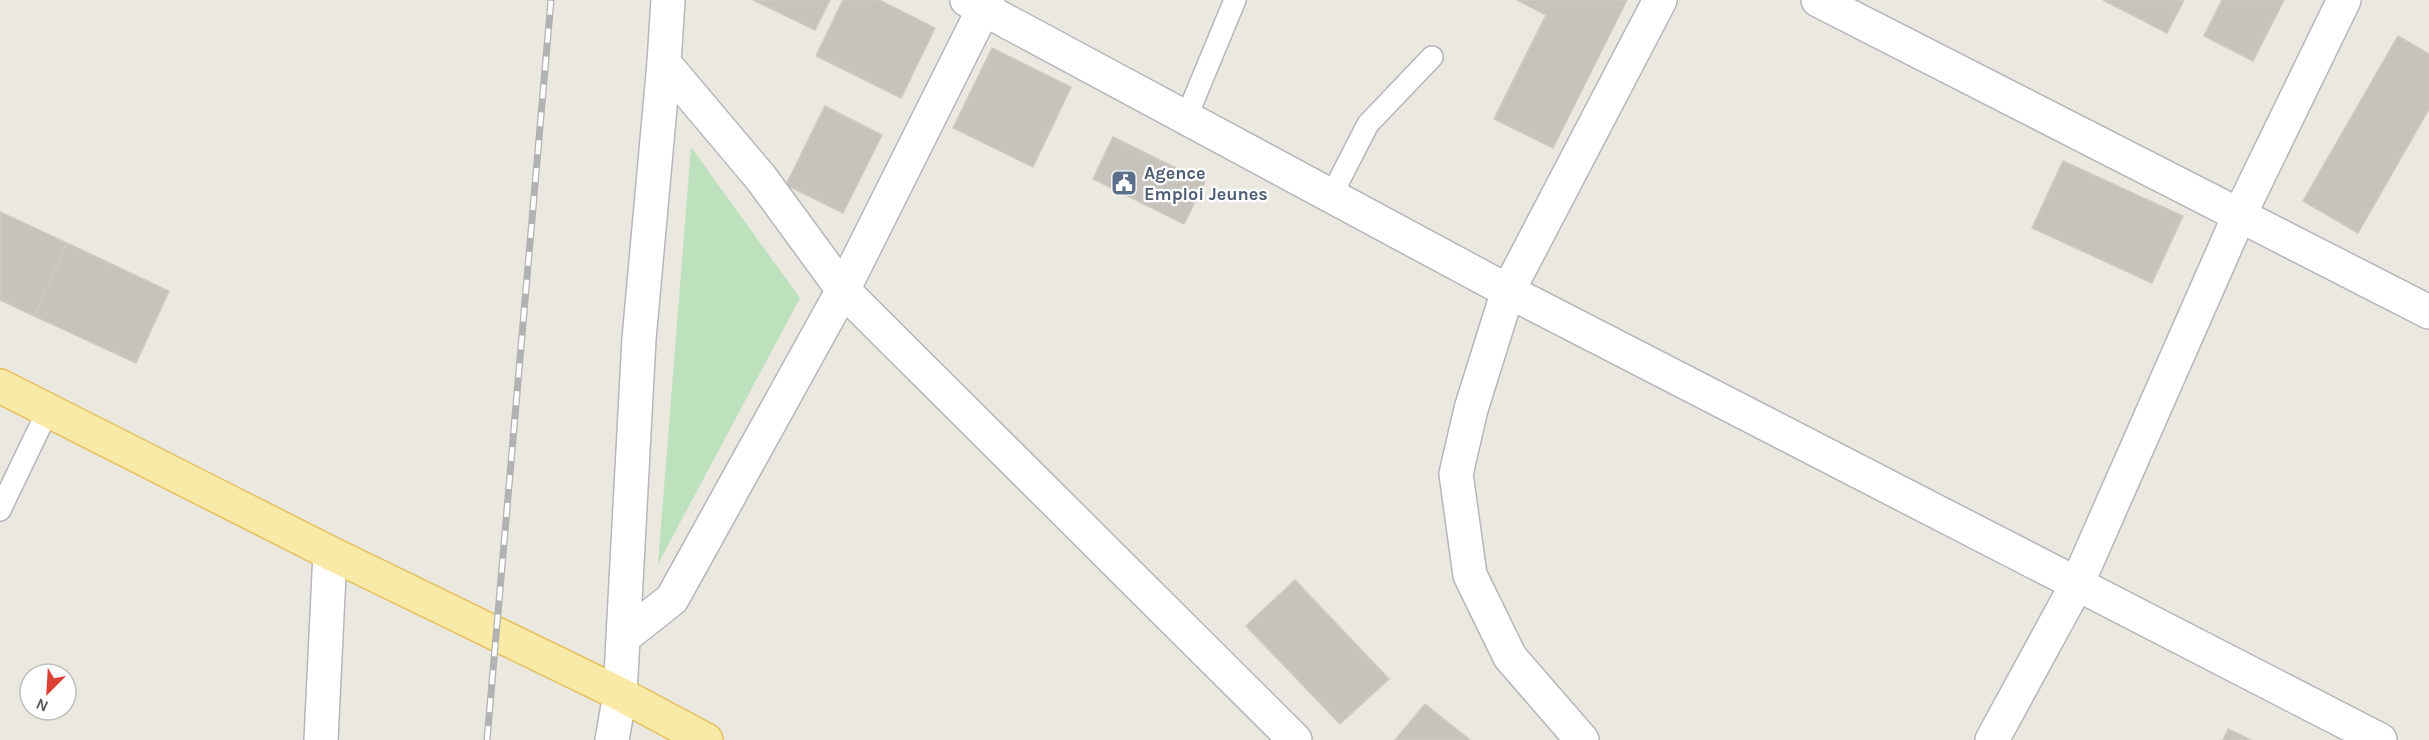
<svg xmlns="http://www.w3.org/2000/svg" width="2429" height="740" viewBox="0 0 2429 740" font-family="Karla,sans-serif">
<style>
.green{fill:#bee1bd}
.building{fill:#c6c3bd;stroke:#cfcabf;stroke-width:1.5}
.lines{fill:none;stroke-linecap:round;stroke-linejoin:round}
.service-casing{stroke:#b3b6ba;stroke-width:24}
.minor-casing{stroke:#b3b6ba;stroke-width:36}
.secondary-casing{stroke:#b4b7bc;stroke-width:36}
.primary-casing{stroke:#e7bf5d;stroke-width:36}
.service{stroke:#fff;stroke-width:21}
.minor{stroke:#fff;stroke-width:33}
.secondary{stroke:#fff;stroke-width:33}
.primary{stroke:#f9eba7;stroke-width:33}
.rail-casing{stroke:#b1b2b2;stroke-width:7}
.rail{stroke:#fff;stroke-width:4.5;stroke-dasharray:14;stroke-linecap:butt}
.labels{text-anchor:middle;stroke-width:4.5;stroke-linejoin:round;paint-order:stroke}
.service-label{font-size:18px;font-weight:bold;fill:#4e5e75;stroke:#fff;text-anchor:start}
</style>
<rect width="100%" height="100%" fill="#ebe8e0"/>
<polygon class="green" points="691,147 800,298 658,564"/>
<g class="building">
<polygon points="753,0 830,0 815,30"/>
<polygon points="843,0 879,0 935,28 901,98 816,56"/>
<polygon points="1517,0 1627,0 1553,148 1494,119 1546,15"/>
<polygon points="2103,0 2184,0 2167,33"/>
<polygon points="2222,0 2284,0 2253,61 2204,36"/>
<polygon points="2398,36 2429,54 2429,109 2358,233 2303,201"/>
<polygon points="992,48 1071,87 1033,167 953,128"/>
<polygon points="825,106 882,135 843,213 786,185"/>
<polygon points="1113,137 1205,182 1184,224 1093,179"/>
<polygon points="2063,161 2183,216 2152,283 2032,228"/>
<polygon points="0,212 67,243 34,316 0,300"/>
<polygon points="67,243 169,291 136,363 34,316"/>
<polygon points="1295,580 1389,679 1340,724 1246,626"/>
<polygon points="1425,704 1470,740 1395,740"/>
<polygon points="2228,729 2251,740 2223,740"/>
</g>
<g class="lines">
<g class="service-casing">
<g id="service">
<polyline points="1186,118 1235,0"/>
<polyline points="1331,196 1368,124 1432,57"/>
<polyline points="0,510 48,410"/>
</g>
</g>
<g class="minor-casing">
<g id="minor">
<polyline points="967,0 1508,291 2380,740"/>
<polyline points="1818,0 2429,312"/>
<polyline points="664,63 761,178 843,290 1295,740"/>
<polyline points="624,637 672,599 843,290 988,0"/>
<polyline points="321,740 330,553"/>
<polyline points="612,740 620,694"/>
<polyline points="1582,740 1510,657 1470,575 1456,474 1471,409 1508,291 1660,0"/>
<polyline points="1992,740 2077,584 2239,216 2344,0"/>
</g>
</g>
<g class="secondary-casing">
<polyline id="secondary" points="620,694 639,339 664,63 668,0"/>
</g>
<g class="primary-casing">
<polyline id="primary" points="0,386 330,553 620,694 706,740"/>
</g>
<use href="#service" class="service"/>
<use href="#minor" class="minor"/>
<use href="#secondary" class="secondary"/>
<use href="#primary" class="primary"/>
<g class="rail-casing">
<polyline id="rail" points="487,740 551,0"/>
</g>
<use href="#rail" class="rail"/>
</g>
<defs>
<g id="civic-square" transform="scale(1.35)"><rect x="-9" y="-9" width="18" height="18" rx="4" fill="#5c6f8a" stroke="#fff"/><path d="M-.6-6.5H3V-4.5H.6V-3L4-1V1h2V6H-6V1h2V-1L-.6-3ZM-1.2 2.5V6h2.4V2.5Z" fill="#fff"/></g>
</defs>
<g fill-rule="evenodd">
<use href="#civic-square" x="1124" y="183"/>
</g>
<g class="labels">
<g class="service-label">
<text x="1144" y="179">Agence<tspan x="1144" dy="21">Emploi Jeunes</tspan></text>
</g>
</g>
<g transform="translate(48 692) rotate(204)"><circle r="28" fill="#ffffff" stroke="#bdbebf" stroke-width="1.5"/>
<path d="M0-4.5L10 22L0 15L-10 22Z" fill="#dc4034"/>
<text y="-9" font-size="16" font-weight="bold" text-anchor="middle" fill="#595c60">N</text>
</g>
</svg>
